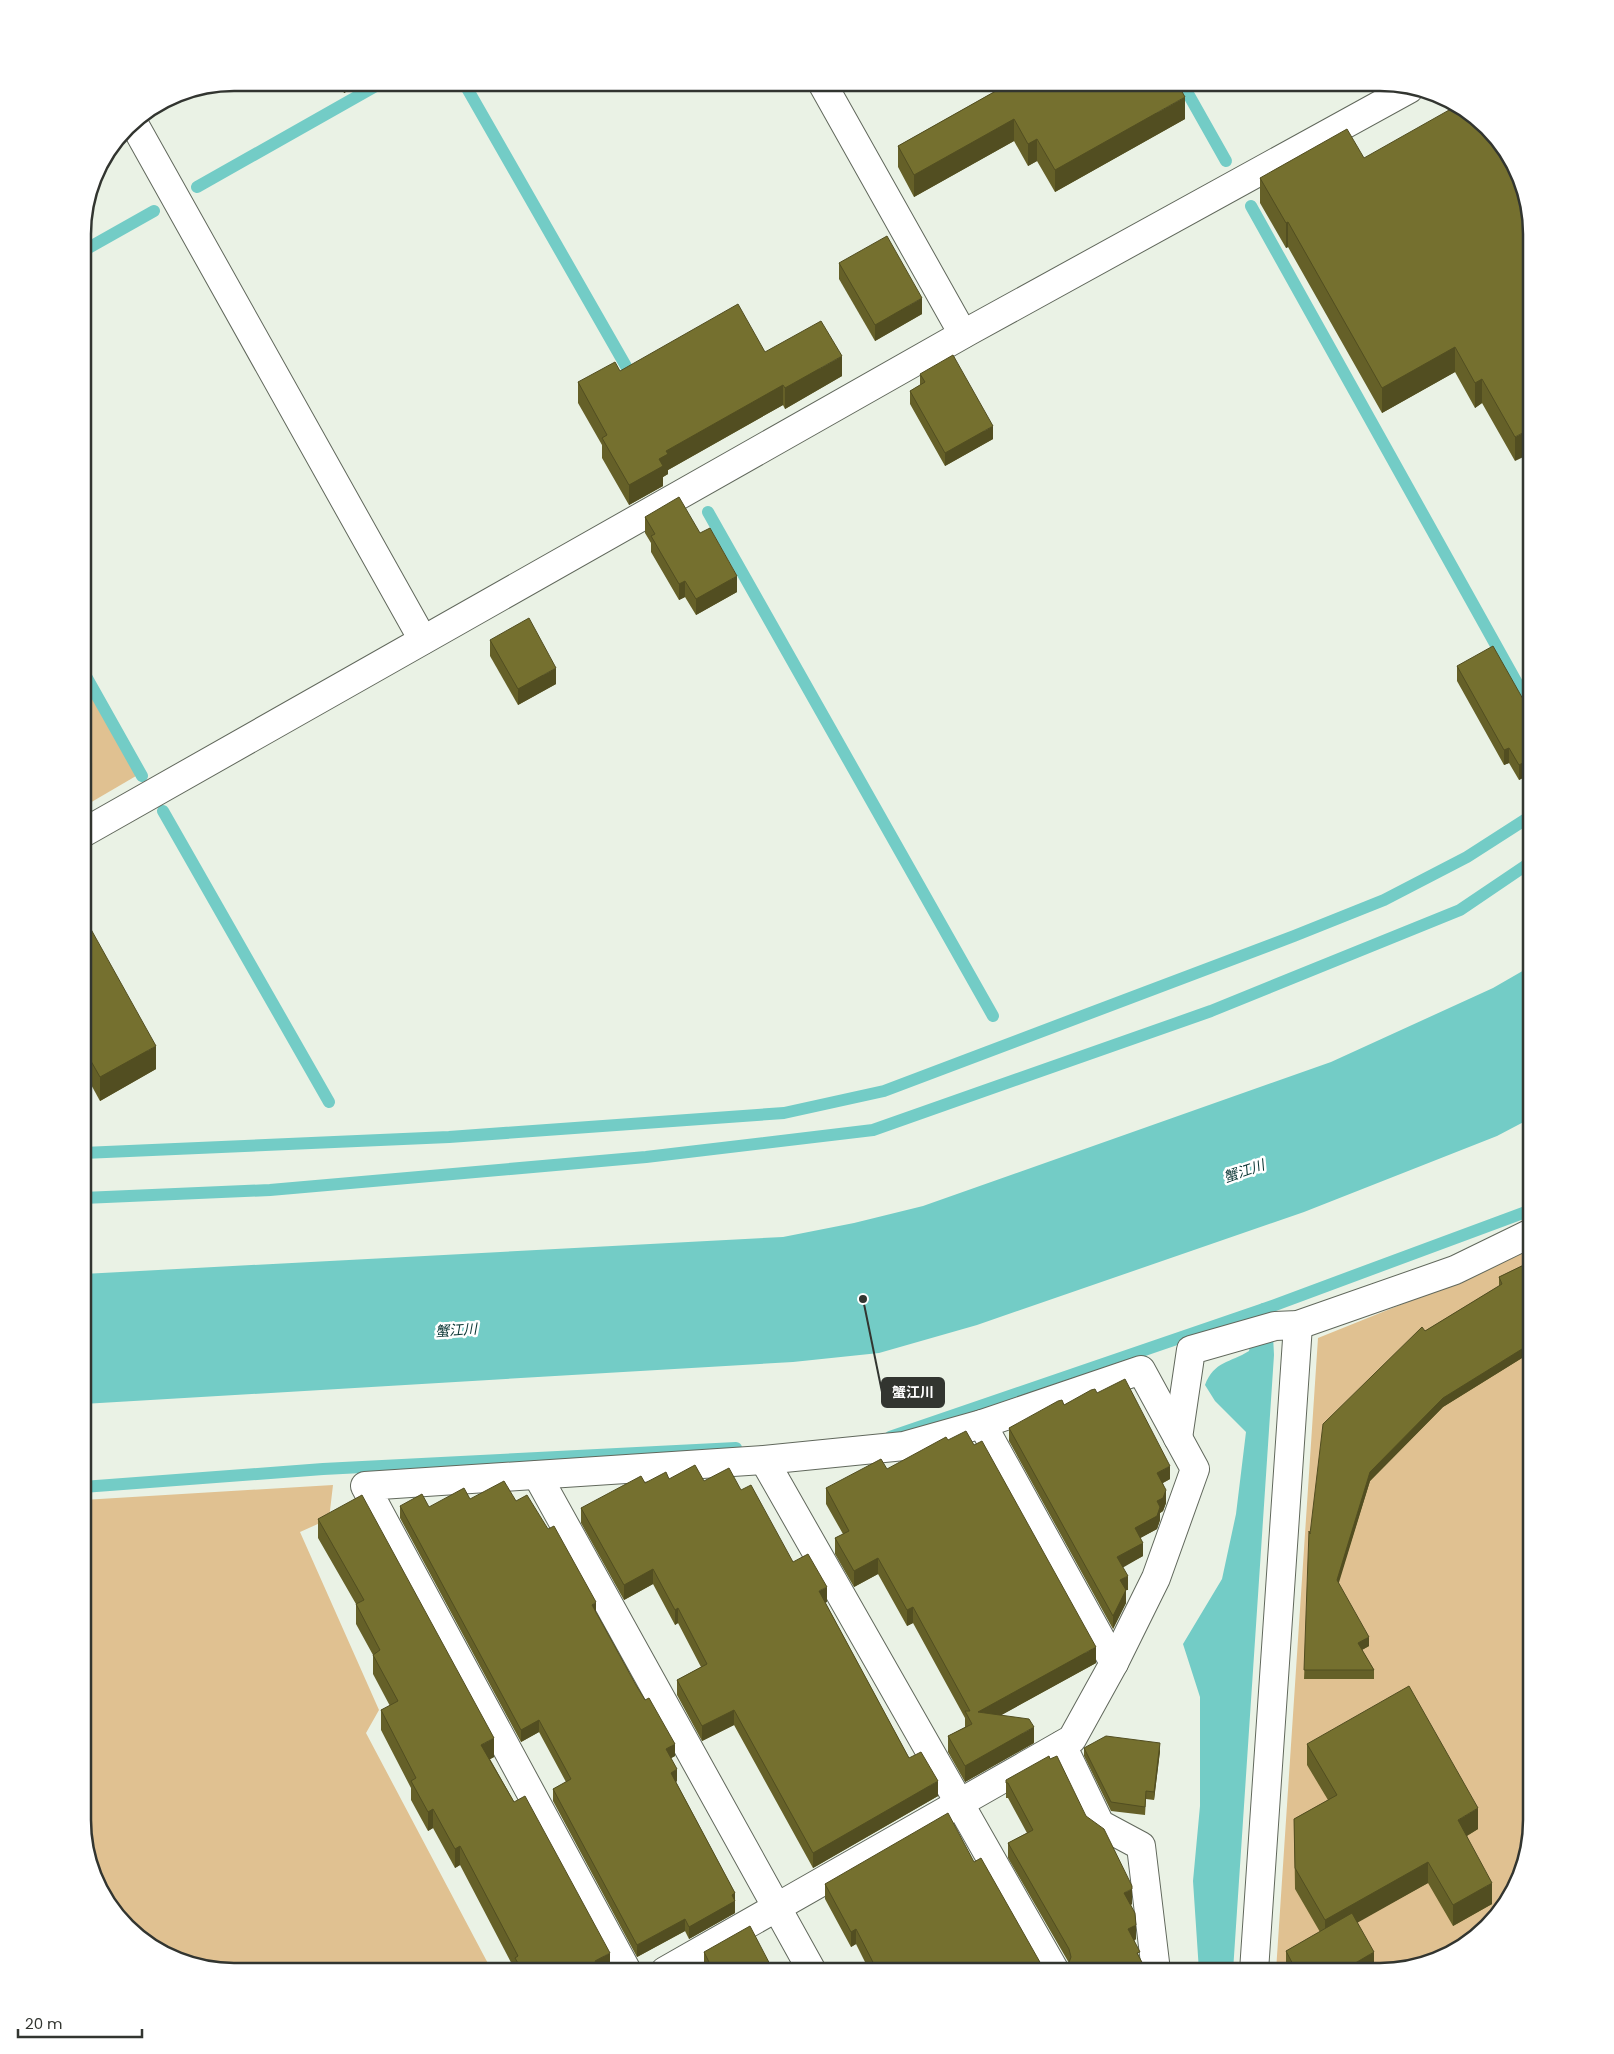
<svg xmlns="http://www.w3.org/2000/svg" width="1614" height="2054" viewBox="0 0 1614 2054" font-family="Poppins,'Noto Sans JP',sans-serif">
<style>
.green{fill:#e0c191}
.water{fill:#73ccc6}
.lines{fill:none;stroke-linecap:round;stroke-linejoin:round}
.stream{stroke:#73ccc6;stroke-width:12}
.minor-casing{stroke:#61685c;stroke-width:30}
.minor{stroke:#fff;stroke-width:28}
.wall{fill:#656028}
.shaded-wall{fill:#524e21}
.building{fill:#75702f;stroke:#524e21}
.labels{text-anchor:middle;stroke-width:5;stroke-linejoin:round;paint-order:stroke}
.water-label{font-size:14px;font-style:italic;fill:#093533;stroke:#fff}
.rim{fill:none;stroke:#323530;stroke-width:2.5}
.leader{fill:none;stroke:#323530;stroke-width:2}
.callout-dot{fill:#323530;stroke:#fff;stroke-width:2}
.callout{fill:#323530;stroke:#323530;stroke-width:2}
.callout-label{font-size:14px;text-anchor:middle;font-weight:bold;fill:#fff}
</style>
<rect width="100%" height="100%" fill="#eaf2e5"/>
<g class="green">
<polygon points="83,682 136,776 83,807"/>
<polygon points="1531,1248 1531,1820 1511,1895 1464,1946 1419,1966 1380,1971 1276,1971 1318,1338 1462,1280"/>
<polygon points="333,1485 329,1519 300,1532 379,1710 366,1733 492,1971 234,1971 159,1951 108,1904 88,1859 83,1820 83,1500"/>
</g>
<g class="water">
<polygon points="1531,966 1531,1118 1497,1136 1304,1212 977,1325 879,1353 793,1362 83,1404 83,1274 783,1237 854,1223 923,1206 1331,1062 1493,988"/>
<path d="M1272 1316 1274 1355 1233 1971H1199L1193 1881 1200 1806V1697L1183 1644 1222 1579 1236 1514 1246 1432 1215 1401 1205 1385C1214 1361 1230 1363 1249 1351L1254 1321Z"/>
</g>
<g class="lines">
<g class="stream">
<polyline points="464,83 635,382"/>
<polyline points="1182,83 1226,161"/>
<polyline points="197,187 381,83"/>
<polyline points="1251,206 1531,708"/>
<polyline points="83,251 154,211"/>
<polyline points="708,512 993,1016"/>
<polyline points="83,671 142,776"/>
<polyline points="163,811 329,1102"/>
<polyline points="83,1153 449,1137 784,1113 884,1091 1294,936 1384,900 1467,857 1531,816"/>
<polyline points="83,1198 270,1190 646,1157 873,1130 1211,1011 1460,910 1531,862"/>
<polyline points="1263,1316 1264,1309 1531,1210"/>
<polyline points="890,1437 1264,1309"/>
<polyline points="83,1487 323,1469 736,1448"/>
</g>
<g class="minor-casing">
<g id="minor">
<polyline points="822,83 963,334"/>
<polyline points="133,122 423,640"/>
<polyline points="83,833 969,331 1409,89"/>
<polyline points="982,1424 1114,1663"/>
<polyline points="1178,1438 1191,1350 1275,1326 1298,1325 1455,1270 1531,1233"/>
<polyline points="764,1460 1055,1971"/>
<polyline points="537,1475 812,1971"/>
<polyline points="1062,1745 1100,1824 1141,1846 1156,1971"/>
<polyline points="627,1971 365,1486 764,1460 904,1446 982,1424 1141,1370 1195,1469 1156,1578 1114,1663 1072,1739 665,1971"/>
<polyline points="1254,1971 1298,1325"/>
</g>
</g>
<use href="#minor" class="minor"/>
</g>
<g class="wall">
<polygon points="339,83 362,83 344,93"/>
<polygon points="1010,83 1185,119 1055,192 1037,161 1028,166 1014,141 914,197 898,167 898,146"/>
<polygon points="1364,158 1526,195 1515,461 1482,403 1475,408 1455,372 1382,413 1288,247 1286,248 1260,203 1260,178"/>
<polygon points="839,263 922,314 875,341 839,279"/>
<polygon points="765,352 842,376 785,409 783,405 668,470 668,474 663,477 663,486 629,505 602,458 602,445 578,403 578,382"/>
<polygon points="920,374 993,439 945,466 910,404 910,391 920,385"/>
<polygon points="645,517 700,533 737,592 696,615 685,597 679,600 651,552 651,543 645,533"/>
<polygon points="490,640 556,684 518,705 490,656"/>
<polygon points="1457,666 1532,715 1532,773 1519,780 1509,763 1504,765 1457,681"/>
<polygon points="83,915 156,1069 100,1101 83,1070"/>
<polygon points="1532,1261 1532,1354 1522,1358 1443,1407 1370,1481 1338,1583 1369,1646 1362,1650 1374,1670 1374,1679 1304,1679 1310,1534 1425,1331 1499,1286 1499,1277"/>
<polygon points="1097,1393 1170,1479 1163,1483 1166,1503 1163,1511 1160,1513 1160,1520 1157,1529 1140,1538 1143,1556 1122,1567 1128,1590 1126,1590 1126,1603 1113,1629 1009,1441 1009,1428 1064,1405"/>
<polygon points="887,1469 1096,1663 1001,1715 1034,1743 965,1782 948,1752 948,1736 965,1727 965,1718 913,1623 907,1626 878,1574 854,1587 835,1554 835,1538 843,1534 826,1504 826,1488"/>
<polygon points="669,1479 704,1481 741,1490 793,1562 827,1602 825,1602 909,1758 938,1796 813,1868 734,1725 702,1741 677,1695 677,1680 701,1667 678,1623 675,1625 653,1584 624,1600 581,1523 581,1508 645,1483"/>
<polygon points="470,1499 516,1501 596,1613 675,1756 671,1758 677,1781 676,1782 735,1893 735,1913 689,1939 685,1931 637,1957 553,1801 553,1789 566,1782 539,1732 521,1742 400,1518 400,1506 429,1507"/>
<polygon points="318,1519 494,1757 490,1759 610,1972 515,1972 515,1970 460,1865 455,1868 433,1828 428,1831 411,1800 411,1788 381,1730 381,1710 390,1706 373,1674 373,1655 356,1624 356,1604 318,1538"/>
<polygon points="1307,1744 1478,1829 1467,1836 1492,1904 1453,1926 1428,1883 1357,1922 1374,1968 1368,1972 1289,1972 1286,1967 1286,1951 1320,1932 1295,1889 1294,1819 1328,1800 1307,1765"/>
<polygon points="1084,1748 1160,1751 1154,1800 1146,1799 1145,1815 1111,1811 1084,1756"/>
<polygon points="1006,1780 1086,1816 1132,1904 1131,1905 1136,1939 1134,1941 1144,1972 1063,1970 1069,1963 1008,1858 1008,1843 1027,1833 1008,1798 1006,1798"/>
<polygon points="974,1862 1041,1964 1047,1970 1053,1972 870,1972 856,1944 851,1947 825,1899 825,1884"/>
<polygon points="704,1952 774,1972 706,1972 704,1967"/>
</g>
<g class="shaded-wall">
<polygon points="344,83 362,83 344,93"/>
<polygon points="1185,97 1185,119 1055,192 1055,170"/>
<polygon points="1014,119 1014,141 914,197 914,175"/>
<polygon points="1037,139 1037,161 1028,166 1028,144"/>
<polygon points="1288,222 1288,247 1286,248 1286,223"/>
<polygon points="922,298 922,314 875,341 875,325"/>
<polygon points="1455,347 1455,372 1382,413 1382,388"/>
<polygon points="842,356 842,376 785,409 785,388"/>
<polygon points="1482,379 1482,403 1475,408 1475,383"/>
<polygon points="783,385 783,405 668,470 668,474 663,477 663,486 629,505 629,485 659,459 666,451"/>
<polygon points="993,426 993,439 945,466 945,453"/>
<polygon points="1532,428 1532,453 1515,461 1515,437"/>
<polygon points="737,576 737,592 696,615 696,599"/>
<polygon points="685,581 685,597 679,600 679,584"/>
<polygon points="556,668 556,684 518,705 518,689"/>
<polygon points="1509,748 1509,763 1504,765 1504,750"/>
<polygon points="1532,758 1532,773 1519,780 1519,765"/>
<polygon points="156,1046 156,1069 100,1101 100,1077"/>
<polygon points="1532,1345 1532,1354 1522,1358 1443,1407 1370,1481 1337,1589 1337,1580 1370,1472 1443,1398 1522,1349"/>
<polygon points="1170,1466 1170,1479 1157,1486 1157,1473"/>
<polygon points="1166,1490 1166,1503 1163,1511 1160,1513 1160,1520 1157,1529 1135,1541 1135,1528"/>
<polygon points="1143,1543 1143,1556 1117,1571 1117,1557"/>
<polygon points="878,1558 878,1574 854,1587 854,1571"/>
<polygon points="653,1569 653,1584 624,1600 624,1585"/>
<polygon points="1128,1576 1128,1590 1126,1590 1126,1603 1113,1629 1113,1616 1120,1580"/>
<polygon points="827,1587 827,1602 819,1606 819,1591"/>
<polygon points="596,1602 596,1614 592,1605"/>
<polygon points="913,1607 913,1623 907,1626 907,1610"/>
<polygon points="678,1608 678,1623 675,1625 675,1610"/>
<polygon points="1369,1637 1369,1646 1358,1652 1358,1643"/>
<polygon points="1096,1647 1096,1663 978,1728 978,1712"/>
<polygon points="734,1710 734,1725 702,1741 702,1726"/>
<polygon points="539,1720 539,1732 521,1742 521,1730"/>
<polygon points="1034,1727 1034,1743 965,1782 965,1766"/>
<polygon points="494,1738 494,1757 481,1764 481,1745"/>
<polygon points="1160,1743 1160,1751 1154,1800 1154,1792"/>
<polygon points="675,1744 675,1756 666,1761 666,1749"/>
<polygon points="677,1769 677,1781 671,1785 671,1773"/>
<polygon points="938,1781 938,1796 813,1868 813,1853"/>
<polygon points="1478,1808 1478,1829 1458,1841 1458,1820"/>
<polygon points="433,1809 433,1828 428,1831 428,1812"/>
<polygon points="460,1846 460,1865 455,1868 455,1849"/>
<polygon points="1428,1862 1428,1883 1325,1941 1325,1920"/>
<polygon points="1492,1883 1492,1904 1453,1926 1453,1905"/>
<polygon points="1132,1889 1132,1904 1124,1908 1124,1893"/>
<polygon points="735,1893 735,1913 689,1939 689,1927"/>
<polygon points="685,1919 685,1931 637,1957 637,1945"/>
<polygon points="1136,1925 1136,1939 1128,1944 1128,1929"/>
<polygon points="856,1929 856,1944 851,1947 851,1932"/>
<polygon points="1374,1952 1374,1968 1368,1972 1340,1972"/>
<polygon points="610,1953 610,1972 595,1972 595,1961"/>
<polygon points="1144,1966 1144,1972 1141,1972 1141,1968"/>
</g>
<g class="building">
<polygon points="1010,83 1177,83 1185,97 1055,170 1037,139 1028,144 1014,119 914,175 898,146"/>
<polygon points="1458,105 1506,150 1526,195 1532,234 1532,428 1515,437 1482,379 1475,383 1455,347 1382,388 1288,222 1286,223 1260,178 1347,129 1364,158"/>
<polygon points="887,236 922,298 875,325 839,263"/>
<polygon points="738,304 765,352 821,321 842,356 785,388 783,385 666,451 668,454 659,459 663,466 629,485 602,438 607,435 578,382 615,362 620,371"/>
<polygon points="953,355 993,426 945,453 910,391 925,382 920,374"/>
<polygon points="679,497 700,533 710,528 737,576 696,599 685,581 679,584 651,536 655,534 645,517"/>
<polygon points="529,618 556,668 518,689 490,640"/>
<polygon points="1493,646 1532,715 1532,758 1519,765 1509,748 1504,750 1457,666"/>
<polygon points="83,915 156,1046 100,1077 83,1047"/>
<polygon points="1532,1261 1532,1345 1522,1349 1443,1398 1370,1472 1337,1580 1369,1637 1358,1643 1374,1670 1304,1670 1309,1531 1310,1534 1323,1424 1422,1327 1425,1331 1502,1284 1499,1277"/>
<polygon points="1125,1379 1170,1466 1157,1473 1166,1490 1163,1498 1157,1501 1160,1507 1157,1516 1135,1528 1143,1543 1117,1557 1128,1576 1120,1580 1126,1590 1113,1616 1009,1428 1058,1401 1062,1400 1064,1405 1091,1390 1095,1389 1097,1393"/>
<polygon points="966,1431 974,1445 982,1441 1096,1647 978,1712 1029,1719 1034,1727 965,1766 948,1736 972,1724 965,1711 970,1711 913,1607 907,1610 878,1558 854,1571 835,1538 849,1531 826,1488 881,1459 887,1469 946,1437 948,1440"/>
<polygon points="695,1465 704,1481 729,1468 741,1490 751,1485 793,1562 808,1554 827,1587 819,1591 909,1758 921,1752 938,1781 813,1853 734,1710 702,1726 677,1680 707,1664 678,1608 675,1610 653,1569 624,1585 581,1508 641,1476 645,1483 666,1472 669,1479"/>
<polygon points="504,1481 516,1501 527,1495 548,1529 554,1526 596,1602 592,1605 636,1685 645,1700 649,1698 675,1744 666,1749 677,1769 671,1773 735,1893 732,1895 735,1901 689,1927 685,1919 637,1945 553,1789 571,1779 539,1720 521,1730 400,1506 422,1494 429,1507 464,1488 470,1499"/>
<polygon points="362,1495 494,1738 481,1745 514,1802 525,1796 610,1953 595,1961 600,1972 523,1972 515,1958 518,1956 460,1846 455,1849 433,1809 428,1812 411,1781 416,1778 381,1710 398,1701 373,1655 380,1650 356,1604 364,1600 318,1519"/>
<polygon points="1409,1686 1478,1808 1458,1820 1492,1883 1453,1905 1428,1862 1325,1920 1295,1868 1294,1819 1337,1795 1307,1744"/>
<polygon points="1106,1736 1160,1743 1154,1792 1146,1791 1145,1807 1111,1802 1084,1748"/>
<polygon points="1049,1756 1050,1759 1057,1756 1086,1816 1104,1829 1132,1886 1132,1889 1124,1893 1135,1913 1136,1925 1128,1929 1140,1952 1137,1953 1144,1966 1141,1968 1142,1972 1056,1972 1063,1970 1068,1965 1071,1957 1069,1949 1008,1843 1033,1830 1008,1783 1006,1783 1006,1780"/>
<polygon points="948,1813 974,1862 981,1858 1041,1964 1047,1970 1053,1972 878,1972 856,1929 851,1932 825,1884"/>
<polygon points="1352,1913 1374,1952 1340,1972 1297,1972 1286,1951"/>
<polygon points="750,1926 774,1972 714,1972 704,1952"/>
</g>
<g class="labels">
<g class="water-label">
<text transform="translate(1244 1171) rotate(-19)" y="5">蟹江川</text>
<text transform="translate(456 1330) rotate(-4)" y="5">蟹江川</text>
</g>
</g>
<path d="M0 0H1614V2054H0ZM234 91H1380A143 143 0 0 1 1523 234V1820A143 143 0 0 1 1380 1963H234A143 143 0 0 1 91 1820V234A143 143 0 0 1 234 91Z" fill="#fff" fill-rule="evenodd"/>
<path class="rim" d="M234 91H1380A143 143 0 0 1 1523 234V1820A143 143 0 0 1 1380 1963H234A143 143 0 0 1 91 1820V234A143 143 0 0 1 234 91Z"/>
<path class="leader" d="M863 1299L882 1392"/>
<circle class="callout-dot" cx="863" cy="1299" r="5"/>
<rect class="callout" x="882" y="1378" width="62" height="29" rx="5"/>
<g class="callout-label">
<text x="913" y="1397">蟹江川</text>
</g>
<path d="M18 2029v8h124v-8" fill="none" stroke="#323530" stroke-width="2.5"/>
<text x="25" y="2029" font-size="15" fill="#323530" stroke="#ffffff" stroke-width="4" paint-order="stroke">20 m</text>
</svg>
